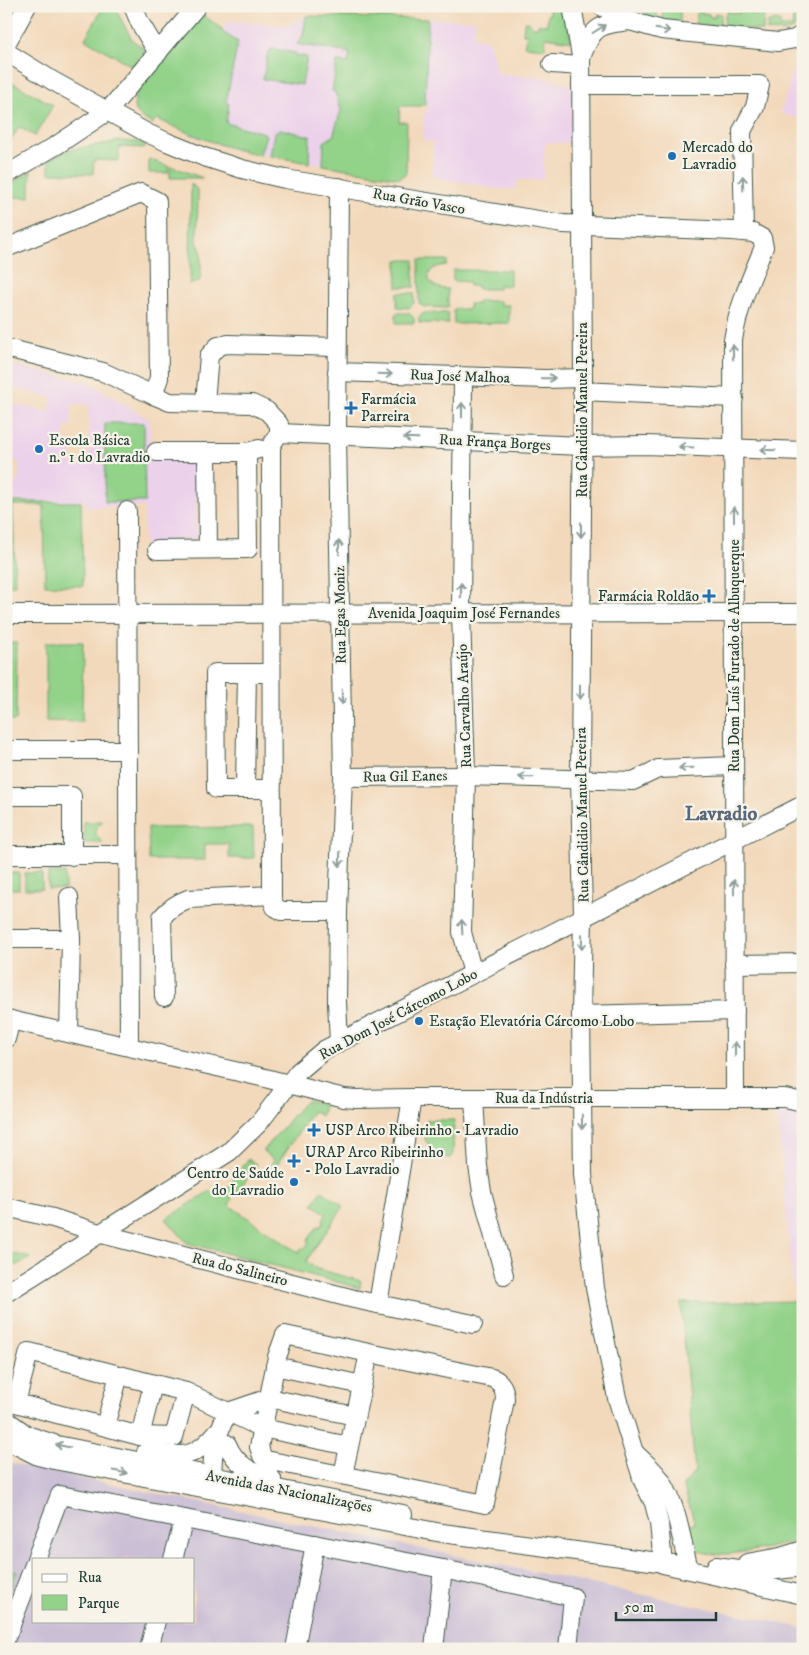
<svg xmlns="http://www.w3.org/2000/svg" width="809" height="1655" viewBox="0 0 809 1655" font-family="'IM FELL DW Pica',serif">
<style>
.built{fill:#ecd1ea;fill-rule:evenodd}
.industrial{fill:#cbbfd5;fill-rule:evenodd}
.green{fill:#92d289;stroke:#58885e}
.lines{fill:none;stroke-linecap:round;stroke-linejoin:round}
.minor-casing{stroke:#3f5448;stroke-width:20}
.minor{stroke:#fff;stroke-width:18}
.oneway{stroke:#8f9e9a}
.poi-dot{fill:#1f6fb2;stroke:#f7f3e8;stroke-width:2}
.labels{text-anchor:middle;stroke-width:4.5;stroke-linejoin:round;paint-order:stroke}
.poi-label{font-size:15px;fill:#1f3d34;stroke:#f7f3e8;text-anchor:start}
.street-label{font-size:15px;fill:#1f3d34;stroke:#f7f3e8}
.district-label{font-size:20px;font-weight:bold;fill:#58677a;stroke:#f7f3e8}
</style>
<rect width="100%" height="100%" fill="#f7f3e8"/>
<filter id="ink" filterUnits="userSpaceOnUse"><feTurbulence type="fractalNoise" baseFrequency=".02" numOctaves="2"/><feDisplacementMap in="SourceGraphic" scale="10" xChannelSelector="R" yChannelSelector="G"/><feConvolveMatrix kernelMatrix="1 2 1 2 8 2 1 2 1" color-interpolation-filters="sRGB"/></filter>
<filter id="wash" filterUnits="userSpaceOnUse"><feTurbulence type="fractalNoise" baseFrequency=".0096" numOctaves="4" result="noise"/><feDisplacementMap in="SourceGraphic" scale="20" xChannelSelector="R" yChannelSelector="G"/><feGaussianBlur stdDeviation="1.12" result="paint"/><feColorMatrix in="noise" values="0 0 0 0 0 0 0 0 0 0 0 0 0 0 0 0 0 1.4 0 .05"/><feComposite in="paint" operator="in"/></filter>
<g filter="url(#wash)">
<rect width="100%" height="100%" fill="#f3d9bb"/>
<g class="built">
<polygon points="306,16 475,20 474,38 489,40 497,74 542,77 573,86 571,143 545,143 543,180 517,180 516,189 498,189 433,177 433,142 423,140 424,115 429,107 425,104 420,106 400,106 399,122 407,122 406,173 400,178 235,150 195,137 159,120 158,118 229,21 288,26"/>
<polygon points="803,47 803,119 781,114 798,50"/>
<path d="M6 364 90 383 150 420 151 456 197 465 196 540 168 539V544H144V507H86V501H6V489H8L9 483H18L19 461H6V403L49 412 52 397 6 387ZM72 404H89V463H72V441H64L65 426H71Z"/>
<polygon points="777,1108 803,1112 803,1295 794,1295"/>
</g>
<path class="industrial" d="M6 1462 803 1628V1649H6ZM34 1559H194V1621H34Z"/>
<g class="green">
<polygon points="104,6 116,6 115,8 133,41 143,47 144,54 132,66 85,39"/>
<polygon points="548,6 563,6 567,16 571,41 546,37 545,48 524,46 527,34 523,34 524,22 529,22 532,27 538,27 538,24 547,25 548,14 550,14"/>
<polygon points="644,6 658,6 657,19 643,16"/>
<polygon points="663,6 674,8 674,6 680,7 680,23 662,20"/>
<path d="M787 6H803C803 32 788 33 767 31L768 22H773L774 20 780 21V27H792L793 16H795L796 10 787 9Z"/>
<polygon points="727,11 739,14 739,11 751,12 751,14 757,15 758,11 763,12 763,15 764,15 763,31 724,27 725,14 727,14"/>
<polygon points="697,12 709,14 710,17 715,17 715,13 721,14 720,27 695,25"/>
<path d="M203 15 222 29 221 31 238 42 226 102 229 104 226 123 264 133 266 135 260 155C224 148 192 135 159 120L158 118 152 124 141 117 134 108 136 91 178 46Z"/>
<polygon points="306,16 428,19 425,104 420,106 400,106 399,122 407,122 406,173 400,178 323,165 324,142 333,136 341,110 335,92 332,91 337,62 348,63 350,53 297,44 303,36"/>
<polygon points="272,49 296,53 295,55 307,57 302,85 263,79 268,52"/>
<polygon points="6,79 53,105 35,136 19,127 9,144 6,143"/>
<polygon points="280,129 310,136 309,163 270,156 274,133"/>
<polygon points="120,141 137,142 145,144 145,148 119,147 119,161 94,160 93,174 49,173 49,159 68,150"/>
<polygon points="149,159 168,166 168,173 149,173"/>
<polygon points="170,166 203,178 170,178"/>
<polygon points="31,171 30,197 6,197 6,187"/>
<polygon points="191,184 196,188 198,193 197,242 201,251 201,275 199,282 190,284"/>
<rect x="397" y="260" width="17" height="27"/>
<path d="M419 260H447V265C420 267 425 289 448 289V308L424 307 419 303Z"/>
<polygon points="453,270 510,270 510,286 499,285 499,289 478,289 477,286 469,286 469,282 453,281"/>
<polygon points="397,293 414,293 414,303 409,308 397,307"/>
<polygon points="478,301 500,301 500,305 509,305 509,323 454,324 454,309 469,309 469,304 478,304"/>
<polygon points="396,313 409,313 414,318 414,323 396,323"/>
<polygon points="424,313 448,313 448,324 419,323 419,317"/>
<polygon points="105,423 144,423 145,502 105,502"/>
<polygon points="6,502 81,502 83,586 45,585 44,505 13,505 15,585 6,585"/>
<polygon points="46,642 83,642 82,722 46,721"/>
<polygon points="6,643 17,643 16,721 6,721"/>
<polygon points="103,821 96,828 96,835 103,843 85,843 83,822"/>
<polygon points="253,827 254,858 229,858 229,844 205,844 205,860 149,860 148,828"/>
<rect x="6" y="873" width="13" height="16"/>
<rect x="25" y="873" width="17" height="16"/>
<rect x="48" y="873" width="17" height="16"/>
<polygon points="306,1100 325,1104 321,1116 313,1111 275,1167 271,1164 274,1160 263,1151"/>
<polygon points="427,1120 454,1120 453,1154 450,1158 439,1156 425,1140"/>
<polygon points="248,1159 257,1165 253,1170 252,1169 248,1172 246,1176 248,1177 237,1193 236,1192 232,1195 231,1198 232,1200 229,1205 299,1253 302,1248 304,1249 309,1242 307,1241 318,1226 320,1227 324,1222 323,1219 326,1214 313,1204 322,1191 342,1205 342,1209 306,1261 317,1269 361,1281 360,1288 187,1243 166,1219 210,1191 221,1198"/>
<polygon points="6,1252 31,1258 6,1270"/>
<path d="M803 1301V1539C784 1545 712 1563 697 1549 691 1544 688 1532 685 1525L695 1524 683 1485 695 1472 681 1303Z"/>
<polygon points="6,1568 17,1572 6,1600"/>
</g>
</g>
<g filter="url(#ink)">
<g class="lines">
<g class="minor-casing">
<g id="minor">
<polyline points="133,6 140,23 158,53"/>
<polyline points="572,6 581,56 583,378 580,778 583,916 581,1015 583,1174 595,1288 617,1398 643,1481 654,1503 659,1523 663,1564 803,1595"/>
<polyline points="601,6 630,21 662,30 778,42 795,39 803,34"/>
<polyline points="6,44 27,6"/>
<path d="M6 52 53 81 147 133 167 142 204 157 242 169 285 179 563 224 733 231 753 233 762 238 764 247C751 278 738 307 733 340L735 1098"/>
<path d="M582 55C593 26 600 24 630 21"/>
<polyline points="552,64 581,66"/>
<polyline points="581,85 760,85 755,107 742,131 744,232"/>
<polyline points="6,175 57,145 108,111 197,6"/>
<polyline points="339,187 337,436 343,777 338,911 337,1002 339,1042"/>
<polyline points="6,248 141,193 157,201 159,378 153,395 103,372 6,348"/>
<polyline points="337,372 545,379 583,378"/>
<polyline points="463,377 461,613 466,776 462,932 473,974"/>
<polyline points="582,391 734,398"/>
<polyline points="153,395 170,402 252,404 267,411 279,424 279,433 271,446 272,899 275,907 282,911 338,911"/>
<polyline points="205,402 209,356 218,346 228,344 337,347"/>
<polyline points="279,433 582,446 646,445 803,451"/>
<polyline points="156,452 247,452 259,449"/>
<polyline points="207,452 208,549"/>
<polyline points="127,511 129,1046"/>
<polyline points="157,550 248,549 247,452"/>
<polyline points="6,614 803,613"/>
<polyline points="270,673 215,673 216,789 271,789"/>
<polyline points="6,750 128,750"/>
<polyline points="343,777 466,776 633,781 658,769 734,766"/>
<polyline points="245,789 247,673"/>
<polyline points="6,796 72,796 72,856"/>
<polyline points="6,855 128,855"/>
<polyline points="6,939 71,939"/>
<polyline points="734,964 803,963"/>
<path d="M164 997 162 917C170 908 177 903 188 899L272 895"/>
<polyline points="581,1015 735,1011"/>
<polyline points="6,1019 261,1077 344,1098 356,1099 412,1098 785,1098 803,1102"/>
<polyline points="69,1033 71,939 69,897"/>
<polyline points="6,1039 11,1020"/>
<polyline points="474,1098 478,1166 482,1192 504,1275"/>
<polyline points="6,1207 53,1218 102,1234 354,1299 473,1324"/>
<polyline points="6,1293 229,1152 259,1123 298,1072 324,1050 803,805"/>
<polyline points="378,1304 412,1098"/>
<polygon points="29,1352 186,1392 174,1437 140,1436 16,1403"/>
<polyline points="275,1366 362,1385"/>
<polyline points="186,1392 262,1428 349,1446"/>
<polyline points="6,1420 27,1435 57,1445 403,1514"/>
<polyline points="105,1426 119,1375"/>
<polyline points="140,1436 153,1384"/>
<polyline points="6,1440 38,1456 54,1460 442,1533 673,1564"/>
<path d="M227 1444C235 1464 251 1473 272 1479"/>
<path d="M146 1452C183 1456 193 1461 218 1431"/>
<path d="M635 1453C644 1462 656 1471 662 1482 677 1506 681 1538 688 1565"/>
<path d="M343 1475 369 1353 285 1335 277 1357 259 1447 262 1456 266 1460 485 1504 505 1399C505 1389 501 1381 492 1378L369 1353"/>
<path d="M212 1487C213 1477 212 1468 213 1458 215 1441 220 1427 228 1412L269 1398 355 1416"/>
<polyline points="36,1559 60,1495 443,1569 573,1597 568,1649"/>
<polyline points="173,1559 184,1519"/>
<polyline points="747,1563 780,1557 803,1550"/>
<polyline points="716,1566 760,1572 803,1567"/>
<polyline points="6,1638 34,1565"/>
<polyline points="149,1649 156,1621"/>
<polyline points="295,1649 315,1544"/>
<polyline points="434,1649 443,1569"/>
</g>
</g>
<use href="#minor" class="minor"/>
</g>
<defs><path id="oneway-shaft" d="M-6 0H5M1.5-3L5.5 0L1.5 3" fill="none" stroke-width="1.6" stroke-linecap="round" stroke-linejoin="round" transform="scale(1.25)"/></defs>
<g class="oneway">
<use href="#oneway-shaft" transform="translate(599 29) rotate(-32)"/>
<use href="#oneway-shaft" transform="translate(663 30) rotate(10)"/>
<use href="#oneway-shaft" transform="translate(743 183) rotate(-92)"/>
<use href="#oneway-shaft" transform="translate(733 352) rotate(-91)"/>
<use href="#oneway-shaft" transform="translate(385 374) rotate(2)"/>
<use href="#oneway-shaft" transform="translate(548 378) rotate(-1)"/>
<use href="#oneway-shaft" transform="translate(462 410) rotate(-90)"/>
<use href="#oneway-shaft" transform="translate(411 438) rotate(-178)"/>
<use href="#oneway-shaft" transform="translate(686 447) rotate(-177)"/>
<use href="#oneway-shaft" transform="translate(768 450) rotate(-178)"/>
<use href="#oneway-shaft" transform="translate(734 514) rotate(-90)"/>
<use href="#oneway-shaft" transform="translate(581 530) rotate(90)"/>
<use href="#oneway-shaft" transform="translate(339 547) rotate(-91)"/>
<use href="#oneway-shaft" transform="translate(461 590) rotate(-89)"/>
<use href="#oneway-shaft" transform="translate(580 692) rotate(90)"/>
<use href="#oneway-shaft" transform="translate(342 697) rotate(89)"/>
<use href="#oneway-shaft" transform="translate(686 768) rotate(178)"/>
<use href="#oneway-shaft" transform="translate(526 777) rotate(-179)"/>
<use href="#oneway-shaft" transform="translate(340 859) rotate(92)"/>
<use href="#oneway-shaft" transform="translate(734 887) rotate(-90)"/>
<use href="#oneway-shaft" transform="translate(462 927) rotate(-93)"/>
<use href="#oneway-shaft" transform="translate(582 942) rotate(91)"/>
<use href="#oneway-shaft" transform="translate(735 1049) rotate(-90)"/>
<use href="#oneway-shaft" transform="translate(582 1122) rotate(89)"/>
<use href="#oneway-shaft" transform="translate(63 1446) rotate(-168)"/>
<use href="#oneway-shaft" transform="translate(120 1472) rotate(11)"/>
</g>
</g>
<g class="poi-dot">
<circle cx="672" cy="156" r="5"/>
<path d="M348.5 400.5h5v5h5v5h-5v5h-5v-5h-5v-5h5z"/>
<circle cx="39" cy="449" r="5"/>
<path d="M706.5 588.5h5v5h5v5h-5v5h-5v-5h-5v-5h5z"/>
<circle cx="419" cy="1021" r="5"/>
<path d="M311.5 1122.5h5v5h5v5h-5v5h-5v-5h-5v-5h5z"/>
<path d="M291.5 1153.5h5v5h5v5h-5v5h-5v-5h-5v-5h5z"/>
<circle cx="294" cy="1182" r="5"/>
</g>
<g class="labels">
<g class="poi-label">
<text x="682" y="152">Mercado do<tspan x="682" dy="17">Lavradio</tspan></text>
<text x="361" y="404">Farmácia<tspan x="361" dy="17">Parreira</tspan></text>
<text x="49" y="445">Escola Básica<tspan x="49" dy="17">n.º 1 do Lavradio</tspan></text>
<text x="699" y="601" text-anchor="end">Farmácia Roldão</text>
<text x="429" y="1026">Estação Elevatória Cárcomo Lobo</text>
<text x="325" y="1135">USP Arco Ribeirinho - Lavradio</text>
<text x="305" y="1157">URAP Arco Ribeirinho<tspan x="305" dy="17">- Polo Lavradio</tspan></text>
<text x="284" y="1178" text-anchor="end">Centro de Saúde<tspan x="284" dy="17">do Lavradio</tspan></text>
</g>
<g class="street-label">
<text transform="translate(419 201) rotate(10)" y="5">Rua Grão Vasco</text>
<text transform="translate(460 376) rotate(2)" y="5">Rua José Malhoa</text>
<text transform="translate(582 410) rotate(-90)" y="5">Rua Cândidio Manuel Pereira</text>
<text transform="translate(495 442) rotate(3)" y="5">Rua França Borges</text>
<text x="464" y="618">Avenida Joaquim José Fernandes</text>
<text transform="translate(340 615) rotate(-91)" y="5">Rua Egas Moniz</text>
<text transform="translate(734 656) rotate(-90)" y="5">Rua Dom Luís Furtado de Albuquerque</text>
<text transform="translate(464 706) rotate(-92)" y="5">Rua Carvalho Araújo</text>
<text transform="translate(405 776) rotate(-1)" y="5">Rua Gil Eanes</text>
<text transform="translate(582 815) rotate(-91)" y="5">Rua Cândidio Manuel Pereira</text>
<text transform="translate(398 1014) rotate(-28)" y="5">Rua Dom José Cárcomo Lobo</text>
<text x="544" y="1103">Rua da Indústria</text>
<text transform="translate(240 1269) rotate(14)" y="5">Rua do Salineiro</text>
<text transform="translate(289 1491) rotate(11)" y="5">Avenida das Nacionalizações</text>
</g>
<g class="district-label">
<text x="721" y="820">Lavradio</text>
</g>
</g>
<rect width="809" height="1655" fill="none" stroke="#f7f3e8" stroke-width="25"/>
<rect x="32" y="1558" width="162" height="65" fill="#f7f3e8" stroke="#a1aaa0"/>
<rect x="42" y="1574" width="25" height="8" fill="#ffffff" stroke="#a1aaa0"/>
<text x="78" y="1582" font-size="15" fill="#1f3d34">Rua</text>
<rect x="42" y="1595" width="25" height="15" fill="#92d289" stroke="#a1aaa0"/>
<text x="78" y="1608" font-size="15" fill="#1f3d34">Parque</text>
<path d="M616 1612v8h100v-8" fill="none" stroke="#1f3d34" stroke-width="2.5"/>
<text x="624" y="1612" font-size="15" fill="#1f3d34" stroke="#f7f3e8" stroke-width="4" paint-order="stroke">50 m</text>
</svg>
